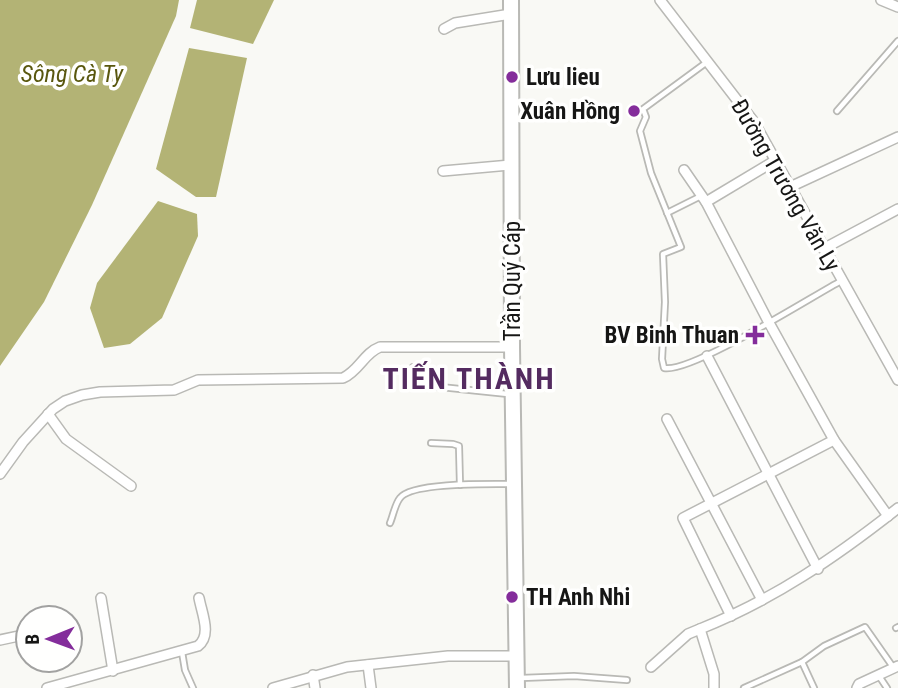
<svg xmlns="http://www.w3.org/2000/svg" width="898" height="688" viewBox="0 0 898 688" font-family="'Roboto Condensed',sans-serif">
<style>
.water{fill:#b3b375}
.lines{fill:none;stroke-linecap:round;stroke-linejoin:round}
.lane-casing{stroke:#b9b9b5;stroke-width:8}
.street-casing{stroke:#b9b9b5;stroke-width:12}
.primary-casing{stroke:#b9b9b5;stroke-width:18}
.lane{stroke:#fff;stroke-width:4.5}
.street{stroke:#fff;stroke-width:9}
.primary{stroke:#fff;stroke-width:14}
.poi-dot{fill:#842d9b;stroke:#fffffe;stroke-width:2.5}
.labels{text-anchor:middle;stroke-width:7;stroke-linejoin:round;paint-order:stroke}
.poi-label{font-size:23px;font-weight:bold;fill:#161615;stroke:#fffffe;text-anchor:start}
.street-label{font-size:23px;fill:#161615;stroke:#fffffe}
.water-label{font-size:24px;font-style:italic;fill:#59570e;stroke:#fffffe}
.district-label{font-size:30px;font-weight:bold;letter-spacing:2px;fill:#542b60;stroke:#fffffe}
</style>
<rect width="100%" height="100%" fill="#f9f9f5"/>
<g class="water">
<polygon points="0,0 179,0 176,16 92,205 44,302 0,366"/>
<polygon points="197,0 274,0 253,44 190,28"/>
<polygon points="189,48 247,58 216,197 196,197 156,169"/>
<polygon points="158,201 197,214 198,236 162,318 130,344 104,348 90,308 97,283"/>
</g>
<g class="lines">
<g class="lane-casing">
<g id="lane">
<path d="M707 62 643 109 646 117 640 131 651 173 681 247 663 254 665 302 662 359 664 368C690 374 811 297 841 281"/>
<polyline points="837,111 898,41"/>
<polyline points="667,213 701,196"/>
<polyline points="413,367 423,368 431,386 508,394"/>
<polyline points="431,443 453,444 459,446 460,485"/>
<path d="M390 523C393 516 395 504 400 498 411 482 492 484 512 484"/>
<polyline points="896,628 898,627"/>
<polyline points="182,652 185,670 193,688"/>
<polyline points="879,676 887,688"/>
<polyline points="521,678 574,676 627,680"/>
<polyline points="744,688 802,662"/>
<polyline points="814,688 802,662 824,646 865,627 893,667"/>
</g>
</g>
<g class="street-casing">
<g id="street">
<polyline points="660,0 754,122 898,380"/>
<polyline points="881,0 898,7"/>
<polyline points="444,29 455,23 511,14"/>
<polyline points="684,170 706,202 768,321 834,440 888,516"/>
<polyline points="443,171 511,165"/>
<polyline points="790,187 898,137"/>
<polyline points="706,202 776,160"/>
<polyline points="823,249 898,209"/>
<polyline points="707,356 818,569"/>
<polyline points="48,414 66,439 131,486"/>
<polyline points="667,419 762,600"/>
<path d="M0 474 23 442 53 409 65 401 82 395 100 392 174 390 198 380 343 378C359 371 364 353 380 347H512"/>
<polyline points="101,598 113,671"/>
<polyline points="731,616 683,518 834,440"/>
<polyline points="0,640 28,634"/>
<polyline points="368,665 371,688"/>
<polyline points="651,667 688,634 700,629"/>
<polyline points="313,675 315,688"/>
<path d="M47 688 198 646C212 635 202 614 199 598"/>
<polyline points="273,688 347,667 448,656 516,656"/>
<path d="M714 688V674L700 629C773 600 836 557 898 508"/>
<polyline points="857,688 859,684 898,666"/>
</g>
</g>
<g class="primary-casing">
<polyline id="primary" points="511,0 512,347 517,688"/>
</g>
<use href="#lane" class="lane"/>
<use href="#street" class="street"/>
<use href="#primary" class="primary"/>
</g>
<g class="poi-dot">
<circle cx="512" cy="77" r="7"/>
<circle cx="634" cy="111" r="7"/>
<path d="M751.5 324.5h7v7h7v7h-7v7h-7v-7h-7v-7h7z"/>
<circle cx="512" cy="597" r="7"/>
</g>
<g class="labels">
<g class="poi-label">
<text x="526" y="85">Lưu lieu</text>
<text x="620" y="119" text-anchor="end">Xuân Hồng</text>
<text x="739" y="343" text-anchor="end">BV Binh Thuan</text>
<text x="526" y="605">TH Anh Nhi</text>
</g>
<g class="street-label">
<text transform="translate(786 185) rotate(60)" y="8">Đường Trương Văn Ly</text>
<text transform="translate(512 281) rotate(-90)" y="8">Trần Quý Cáp</text>
</g>
<g class="water-label">
<text x="72" y="82">Sông Cà Ty</text>
</g>
<g class="district-label">
<text x="469" y="389">TIẾN THÀNH</text>
</g>
</g>
<g transform="translate(49 639) rotate(269)"><circle r="33" fill="#fffffe" stroke="#a2a2a1" stroke-width="2"/>
<path d="M0-5L12 26L0 18L-12 26Z" fill="#842d9b"/>
<text y="-10" font-size="19" font-weight="bold" text-anchor="middle" fill="#161615">B</text>
</g>
</svg>
